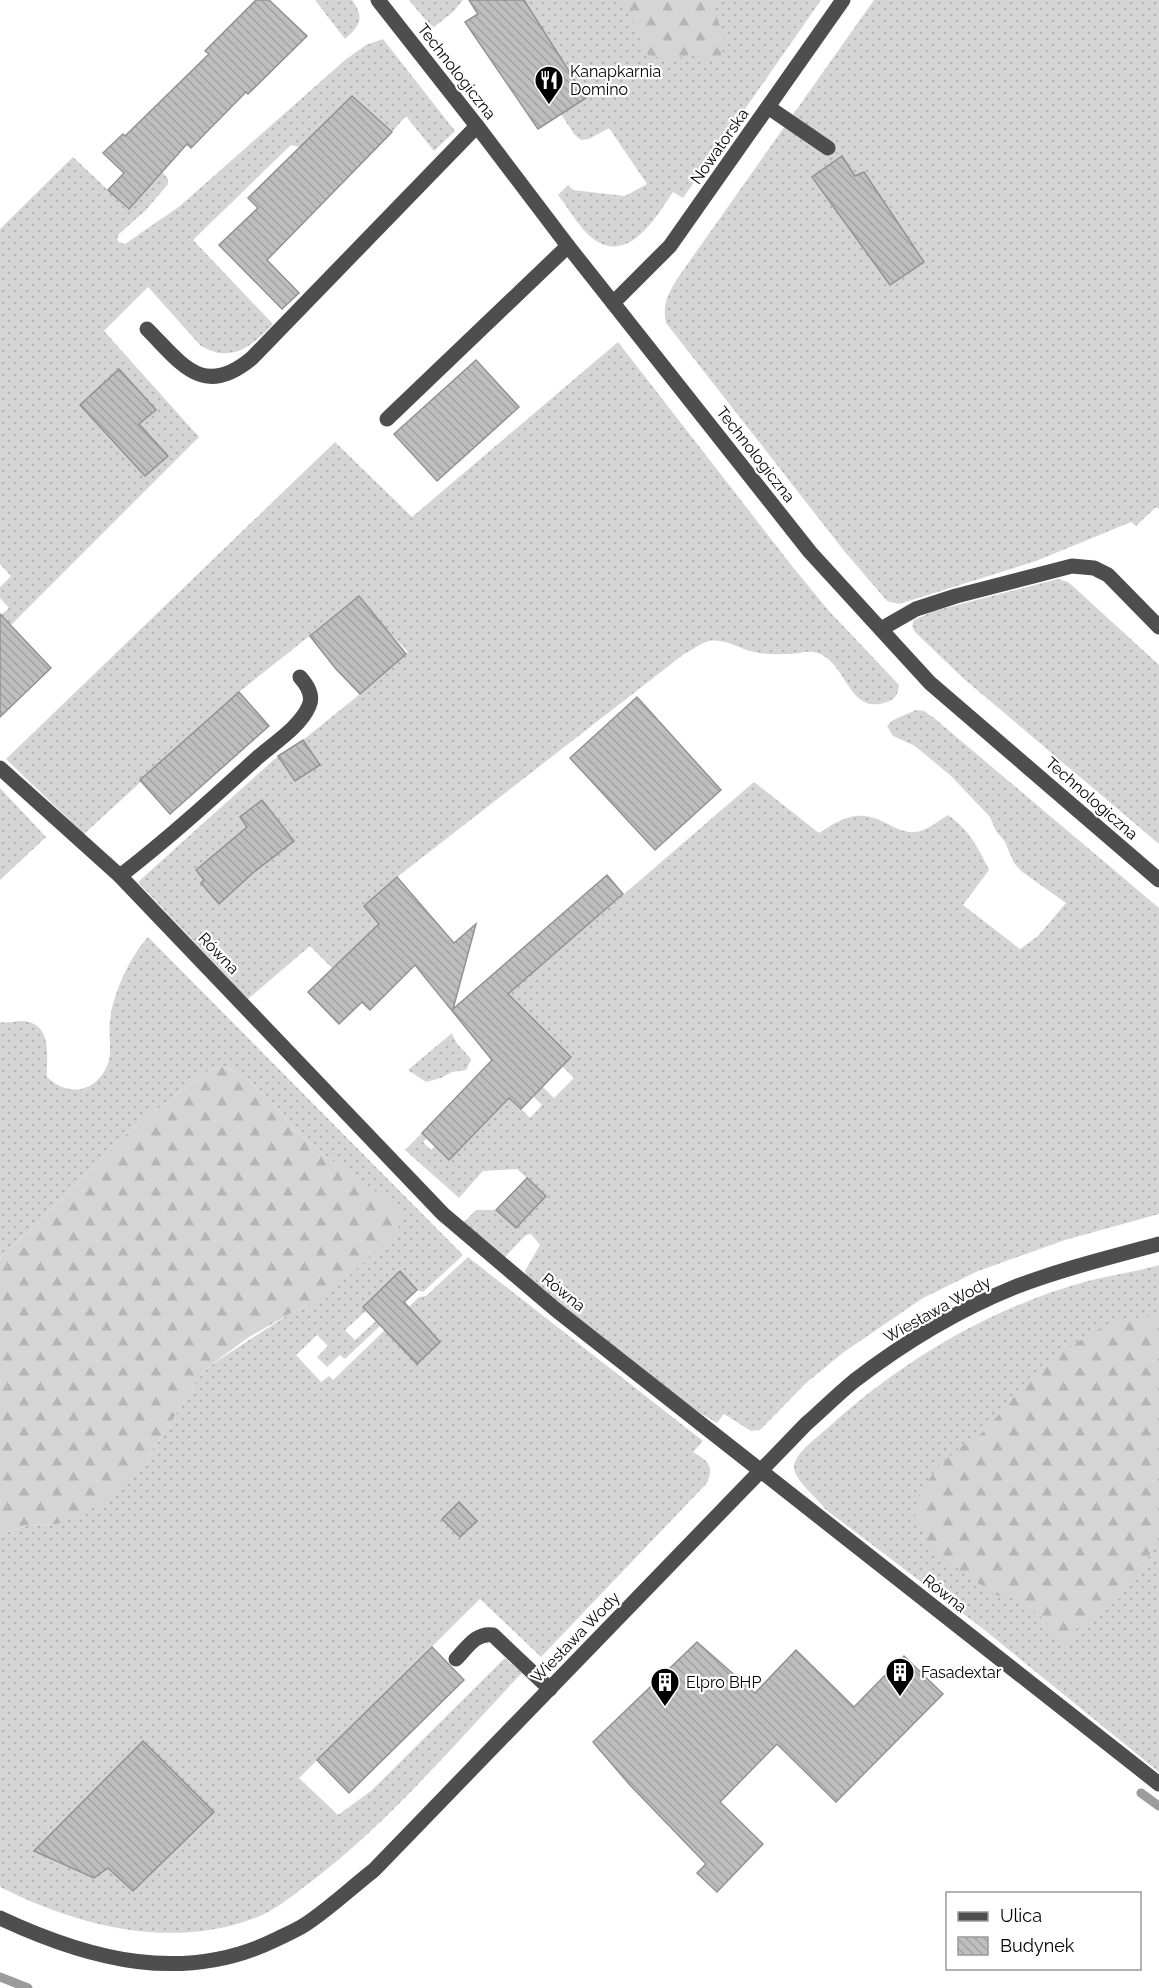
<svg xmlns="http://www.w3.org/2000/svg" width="1159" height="1988" viewBox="0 0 1159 1988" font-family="Raleway,sans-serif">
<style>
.grass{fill:url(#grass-dots)}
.forest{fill:url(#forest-firs)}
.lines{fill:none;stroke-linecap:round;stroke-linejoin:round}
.stream{stroke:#9c9c9c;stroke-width:9}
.building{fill:url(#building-back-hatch);stroke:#929292;stroke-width:1.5}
.minor{stroke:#4e4e4e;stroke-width:15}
.labels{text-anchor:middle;stroke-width:4.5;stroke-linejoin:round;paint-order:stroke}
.street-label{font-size:16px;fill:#000;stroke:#fff}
.poi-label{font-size:16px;fill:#000;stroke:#fff;text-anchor:start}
</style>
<defs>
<pattern id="grass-dots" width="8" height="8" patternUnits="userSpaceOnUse" patternTransform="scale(1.5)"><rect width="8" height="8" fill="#d5d5d5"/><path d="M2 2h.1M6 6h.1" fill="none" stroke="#b5b5b5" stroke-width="1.8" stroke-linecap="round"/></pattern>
<pattern id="forest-firs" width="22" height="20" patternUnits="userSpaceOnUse" patternTransform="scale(1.5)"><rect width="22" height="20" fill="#d5d5d5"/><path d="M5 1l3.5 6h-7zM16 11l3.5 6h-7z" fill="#b5b5b5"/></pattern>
<pattern id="building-back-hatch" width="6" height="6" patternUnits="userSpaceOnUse" patternTransform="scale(1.5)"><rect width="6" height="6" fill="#bebebe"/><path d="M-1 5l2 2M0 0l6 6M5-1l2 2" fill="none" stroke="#a2a2a2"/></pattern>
</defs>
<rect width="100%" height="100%" fill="#fff"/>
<g class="grass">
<path d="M315 0H352C365 17 360 26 345 39Z"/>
<polygon points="409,0 463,0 453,12 434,27 428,23"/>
<path d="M524 0H821L683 198 673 192C658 214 632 261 598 242 581 232 570 210 558 195L568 185 573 190 625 196 647 184 609 128 589 139 581 140 574 134 561 114 586 98Z"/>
<path d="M874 0H1159V509L1156 507 1136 526 1131 522 1036 561 899 604 887 601 845 552 666 323C662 305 668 294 677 279Z"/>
<path d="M383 39 455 131 434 151 406 116 392 132 351 97 300 147 291 145 193 240 273 324C252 346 232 364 201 346L148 287 104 331 199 437 0 636V616L9 608 0 598V587L11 576 0 564V229L73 157 128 209 162 172 168 179V184L146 210 119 234 117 239 119 242 125 244 180 206 345 60 366 45Z"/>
<path d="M618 342 792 566 829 611 899 685C898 694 896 699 887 702 848 716 848 664 818 653 809 650 800 653 791 654 779 654 765 655 754 652 739 649 726 638 709 641 701 643 692 650 684 654L397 877 364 906 394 942 333 969 310 946 248 999 138 882 278 756 295 781 319 764 303 740 360 694 408 652 386 629 360 596 239 692 84 834 6 759 335 442 412 517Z"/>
<polygon points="1058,579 1068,582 1076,589 1159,665 1159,844 963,678 915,632 912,626 914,620 934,611"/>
<path d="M916 710 924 711 934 718 1159 908V1214L1065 1240 978 1271 923 1298 844 1352 806 1383 760 1430 751 1431 724 1414 717 1423 692 1408 528 1279 525 1271 540 1245 531 1234 526 1235 504 1258 463 1223 476 1210H496L516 1228 534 1185 517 1169 483 1171 459 1198 405 1150 422 1133 427 1138 423 1142 431 1150 435 1146 449 1159 509 1097 530 1118 542 1105 533 1096 542 1086 554 1098 574 1078 562 1066 571 1056 538 1025 510 1038 490 1059 489 1051 500 1001 754 782 819 833C845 816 859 809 888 824 897 829 906 833 915 832 927 831 938 821 948 815 969 830 978 847 989 870L963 905 1020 949 1038 936 1066 903 1021 871 1014 863 1005 842 996 831 990 817 951 776 915 746 893 736 887 726 893 720Z"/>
<polygon points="0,788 46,837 0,880"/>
<path d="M148 937 463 1255 423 1292 417 1290 400 1272 364 1306 367 1310 345 1330 355 1340 377 1320 381 1325 345 1359 340 1355 327 1367 317 1357 328 1346 317 1335 296 1355 321 1382 329 1376 333 1380 419 1297 426 1296 468 1257 703 1441 693 1452C707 1461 715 1464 707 1483L541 1657 480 1599 299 1778 338 1815 371 1791 505 1658 522 1673C453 1745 388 1824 308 1884 292 1896 274 1911 255 1918 171 1950 77 1926 0 1887V1535L27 1525 57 1524 148 1456 170 1424 195 1383 208 1367 289 1314 314 1303 377 1193 320 1152 296 1131 270 1100 242 1075 224 1066 208 1071 131 1129 31 1230 0 1258V1022C9 1024 20 1019 29 1022 53 1029 46 1059 47 1077 68 1097 95 1093 107 1066 113 1053 108 1035 110 1020 113 994 130 956 148 937Z"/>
<path d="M452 1033C457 1048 465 1049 471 1060L466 1070 452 1072 441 1078 426 1082 408 1070Z"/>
<path d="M1159 1265V1772L982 1628 825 1509C817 1497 793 1480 794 1466 794 1454 821 1434 830 1426 901 1361 994 1306 1088 1281 1111 1275 1136 1272 1159 1265Z"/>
</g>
<g class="forest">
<path d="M621 0H712L725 44 720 57 711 60 688 55 674 59 649 56C636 39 635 17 621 0Z"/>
<polygon points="224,1066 242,1075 270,1100 296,1131 320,1152 397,1207 402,1218 397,1231 347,1278 314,1303 289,1314 249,1337 208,1367 195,1383 170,1424 148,1456 106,1500 80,1516 57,1524 27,1525 0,1535 0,1258 31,1230 131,1129 208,1071"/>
<polygon points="1159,1316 1159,1541 1120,1598 1076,1629 1067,1650 1059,1638 1038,1613 1013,1598 995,1595 950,1563 929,1544 915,1515 919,1495 936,1469 959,1448 982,1433 1006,1407 1025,1382 1046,1363 1095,1331 1125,1319"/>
</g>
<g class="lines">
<g class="stream">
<polyline points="1141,1793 1159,1806"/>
<polyline points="0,1977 28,1988"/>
</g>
</g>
<g class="building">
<polygon points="256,0 269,0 307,36 248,94 246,92 191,148 187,144 129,209 108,190 124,173 103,153 123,134 125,136 209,54 205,51"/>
<polygon points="469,0 524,0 586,98 538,129 465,22 478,14"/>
<polygon points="352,96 392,132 267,260 299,293 282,309 219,245 258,208 248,198"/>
<polygon points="842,156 855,176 864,172 924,262 890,285 812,177"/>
<polygon points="476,360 519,407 437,481 394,434"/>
<polygon points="119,369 156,410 139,424 168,456 145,476 80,405"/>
<polygon points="359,596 406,654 360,694 336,669 310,636"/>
<polygon points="0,614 51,668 0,717"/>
<polygon points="239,692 269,726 170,814 140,780"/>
<polygon points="637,697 721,790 655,850 570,758"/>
<polygon points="303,740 320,765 295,781 278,756"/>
<polygon points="262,800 294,841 254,872 219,904 201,883 204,880 196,870 247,827 240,817"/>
<polygon points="607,875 623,894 508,994 571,1057 521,1109 509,1098 449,1160 422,1133 492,1060 415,965 370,1010 362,1002 339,1024 308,992 379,924 364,906 397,877 454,943 476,924 453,1009"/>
<polygon points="527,1178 546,1196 516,1228 496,1210"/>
<polygon points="400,1271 417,1290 404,1302 440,1342 417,1364 363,1307"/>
<polygon points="459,1502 477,1521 460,1537 442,1519"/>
<polygon points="697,1642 755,1693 796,1650 854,1707 904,1656 943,1694 836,1802 777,1744 720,1802 763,1844 717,1892 697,1873 706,1864 629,1784 593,1742"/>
<polygon points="432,1647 464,1680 349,1793 317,1760"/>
<polygon points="143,1741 214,1812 133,1891 108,1868 94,1878 34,1851"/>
</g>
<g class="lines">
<g class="minor">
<polyline points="378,0 477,126 568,246 810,552 930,683 1159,880"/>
<polyline points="768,107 828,148"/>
<polyline points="613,303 670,246 843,0"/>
<path d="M147 329C182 364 203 399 252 358L477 126"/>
<polyline points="387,419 568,246"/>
<polyline points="881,629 916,609 956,596 1072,566 1094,568 1108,575 1159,627"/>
<polyline points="0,768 120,876 443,1214 555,1309 1159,1784"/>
<path d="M120 876C168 839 213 798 257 758 274 743 300 727 309 706 314 695 307 685 300 677"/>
<path d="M456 1659C467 1648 476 1632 493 1635L550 1689"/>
<path d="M0 1918C90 1960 184 1985 277 1939 287 1934 297 1930 306 1924 330 1908 351 1888 374 1870L806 1424C822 1410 837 1395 854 1381 902 1344 958 1310 1015 1287 1062 1269 1111 1257 1159 1244"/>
</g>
</g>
<defs>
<g id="restaurant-pin" transform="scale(1.5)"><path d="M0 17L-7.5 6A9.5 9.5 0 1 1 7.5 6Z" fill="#000" stroke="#fff"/><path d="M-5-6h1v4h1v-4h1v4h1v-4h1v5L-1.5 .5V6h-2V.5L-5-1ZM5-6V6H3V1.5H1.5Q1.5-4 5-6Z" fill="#fff"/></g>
<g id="building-pin" transform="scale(1.5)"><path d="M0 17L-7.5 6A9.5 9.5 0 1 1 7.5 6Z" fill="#000" stroke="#fff"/><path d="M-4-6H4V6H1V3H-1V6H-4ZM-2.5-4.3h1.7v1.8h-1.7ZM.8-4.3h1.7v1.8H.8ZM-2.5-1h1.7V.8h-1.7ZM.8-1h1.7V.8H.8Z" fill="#fff"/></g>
</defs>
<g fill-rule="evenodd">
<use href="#restaurant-pin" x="549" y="80"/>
<use href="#building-pin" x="900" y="1672"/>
<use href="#building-pin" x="665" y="1682"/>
</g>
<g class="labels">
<g class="street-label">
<text transform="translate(457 71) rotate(52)" y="6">Technologiczna</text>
<text transform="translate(719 146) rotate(-55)" y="6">Nowatorska</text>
<text transform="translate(756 454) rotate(52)" y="6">Technologiczna</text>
<text transform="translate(1092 798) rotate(41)" y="6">Technologiczna</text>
<text transform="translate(219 953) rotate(46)" y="6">Równa</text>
<text transform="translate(564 1292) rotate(39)" y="6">Równa</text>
<text transform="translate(937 1309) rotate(-29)" y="6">Wiesława Wody</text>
<text transform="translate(945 1593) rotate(38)" y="6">Równa</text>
<text transform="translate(575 1637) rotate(-46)" y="6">Wiesława Wody</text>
</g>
<g class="poi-label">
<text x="570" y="77">Kanapkarnia<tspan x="570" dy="18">Domino</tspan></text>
<text x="921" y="1678">Fasadextar</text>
<text x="686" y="1688">Elpro BHP</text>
</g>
</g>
<rect x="946" y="1892" width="195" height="78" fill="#ffffff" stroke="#999999" stroke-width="1.5"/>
<rect x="958" y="1912" width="30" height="9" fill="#4e4e4e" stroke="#999999" stroke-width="1.5"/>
<text x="1000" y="1922" font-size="18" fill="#000000">Ulica</text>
<rect x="958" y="1937" width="30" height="18" fill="url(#building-back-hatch)" stroke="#999999" stroke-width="1.5"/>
<text x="1000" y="1952" font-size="18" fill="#000000">Budynek</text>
</svg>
